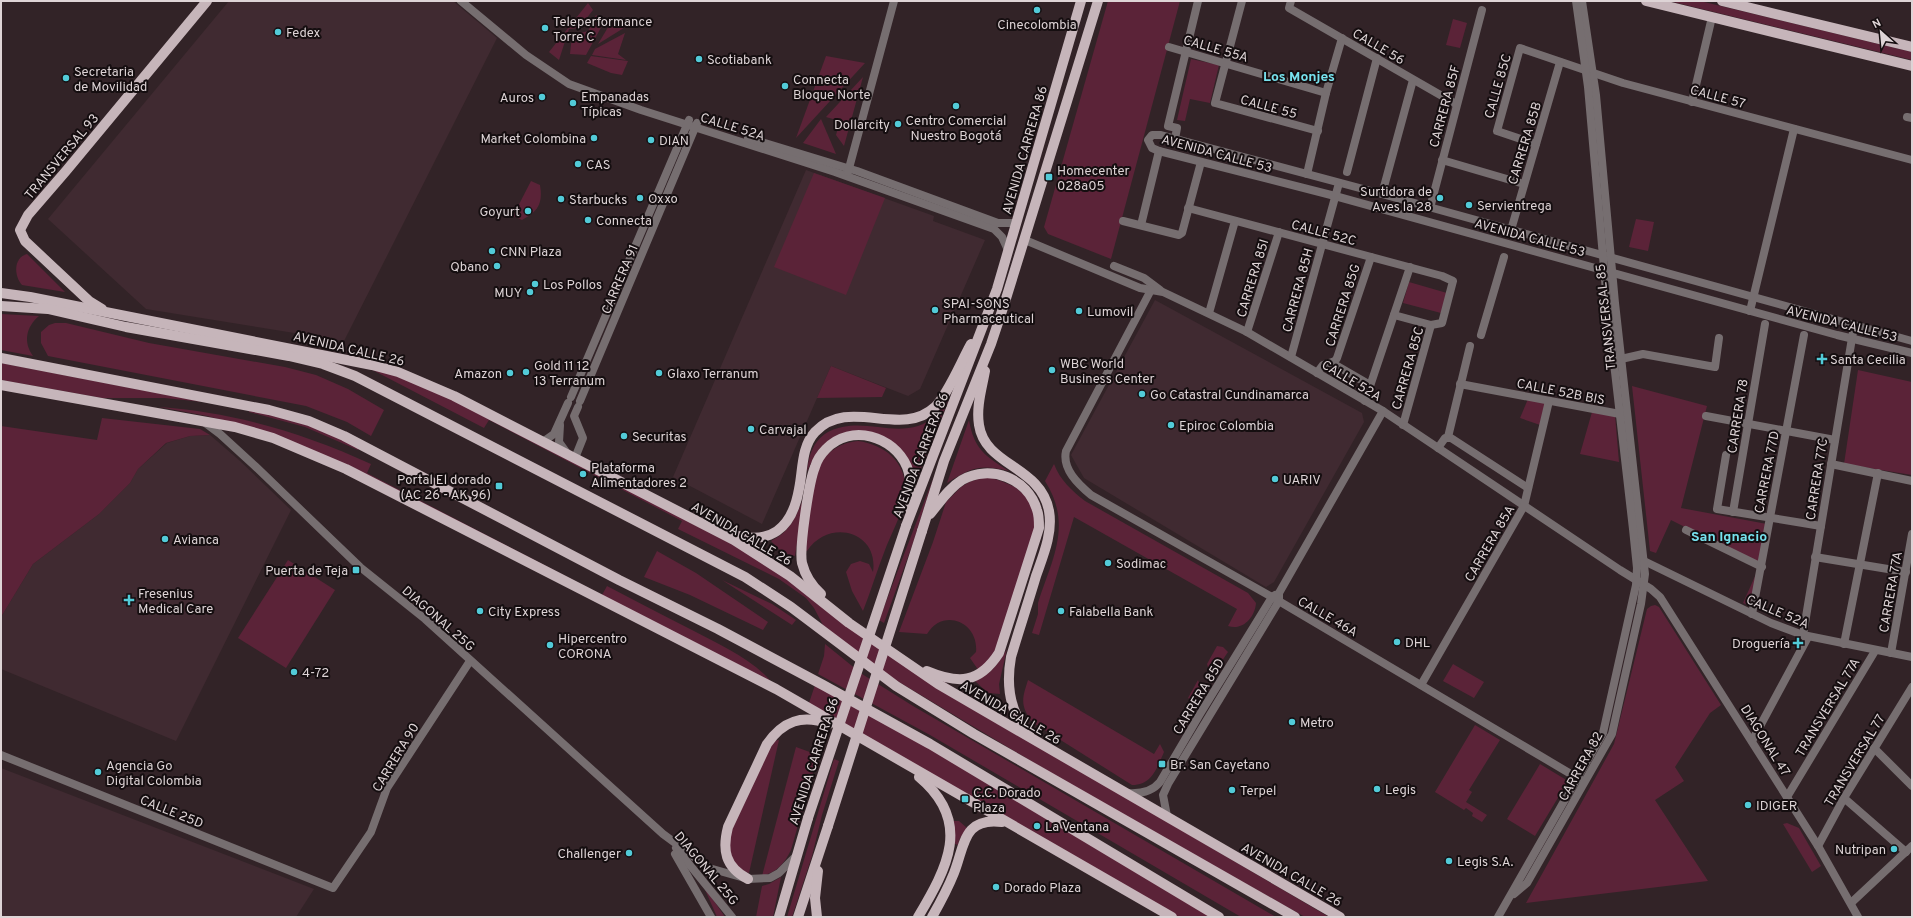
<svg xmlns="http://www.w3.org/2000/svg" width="1913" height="918" viewBox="0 0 1913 918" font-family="Overpass,sans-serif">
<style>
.built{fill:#402a31}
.green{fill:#5b2338}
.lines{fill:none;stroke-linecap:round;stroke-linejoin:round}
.minor{stroke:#766e70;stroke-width:8}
.major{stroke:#c6b5ba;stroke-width:10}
.major-bridge{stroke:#c6b5ba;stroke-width:10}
.poi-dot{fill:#52cbd8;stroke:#150e10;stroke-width:1.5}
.labels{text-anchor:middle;stroke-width:4;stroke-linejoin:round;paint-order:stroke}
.poi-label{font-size:13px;fill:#ded4d6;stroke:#150e10;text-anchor:start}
.street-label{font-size:13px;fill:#ded4d6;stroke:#150e10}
.neighbourhood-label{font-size:14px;font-weight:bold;fill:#77e2ee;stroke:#150e10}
</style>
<rect width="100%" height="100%" fill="#322327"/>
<g class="built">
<polygon points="229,1 453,1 497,38 344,341 146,309 48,219"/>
<polygon points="806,170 934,216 933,221 985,240 920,389 908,396 831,366 762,524 673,477"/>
<polygon points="1155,300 1362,413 1364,422 1274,582 1266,587 1084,478 1071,455"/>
<polygon points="210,435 240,461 291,510 176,741 1,669 1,617 33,564 99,514 130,483 138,469 167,443 190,436"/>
<polygon points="1,768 314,889 296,917 1,917"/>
</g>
<g class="green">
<polygon points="1108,1 1180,1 1111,259 1048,234 1044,227"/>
<polygon points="1669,1 1700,1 1912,52 1912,60"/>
<polygon points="588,3 593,10 579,28 569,29 559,60 549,52"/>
<polygon points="596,15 604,22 586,55 570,54 572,35 588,31"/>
<polygon points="613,19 627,26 598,44"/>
<polygon points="1453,19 1467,23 1460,48 1446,45"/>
<polygon points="625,33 618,54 626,60 592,55 595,49"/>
<polygon points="591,56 628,61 622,75 611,73 587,63"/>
<polygon points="826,56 865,63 796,138"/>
<polygon points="1191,59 1219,65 1210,103 1190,99 1185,121 1177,120"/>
<polygon points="863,77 844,146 836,135 840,121 826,117"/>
<polygon points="821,119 836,154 803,143"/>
<polygon points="814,173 885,198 846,295 774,267"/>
<path d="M531 181 540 185C543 204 538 211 522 220L513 216Z"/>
<polygon points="1636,219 1654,222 1648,251 1629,247"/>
<path d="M27 254 65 292 22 285C14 276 13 258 27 254Z"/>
<polygon points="1409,282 1447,293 1441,313 1403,303"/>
<path d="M1 314 39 316C26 327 23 342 33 356L1 350Z"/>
<polygon points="55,323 66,323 149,343 285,367 316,375 348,389 384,410 371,436 347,422 306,406 48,356 41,343 41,332 49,325"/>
<polygon points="1,363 204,402 164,398 102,398 1,380"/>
<polygon points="361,364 399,376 441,393 759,558 815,601 1166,821 1329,917 1305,917 1088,795 884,673 824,627 814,608 806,598 779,579 678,529 682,521 489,420 484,428"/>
<polygon points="831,366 886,388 882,397 817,398"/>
<polygon points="1858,370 1912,382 1912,475 1844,464"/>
<polygon points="1632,386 1707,406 1681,508 1767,524 1752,607 1743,603 1760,565 1671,520 1656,553 1650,551"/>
<polygon points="1528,399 1551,404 1546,427 1520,418"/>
<path d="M948 401 915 482 908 459 865 432 817 452 807 471C809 454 814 439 830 431 860 417 889 435 918 426 931 422 940 411 948 401Z"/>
<path d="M159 407C233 412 304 433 371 464L367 473 602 595 607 586C635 601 663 615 692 630 718 644 755 660 773 684L256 429 207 416Z"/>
<polygon points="249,409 318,428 359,447 358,450 305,427 249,412"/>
<polygon points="1592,412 1615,415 1619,462 1580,454"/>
<polygon points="102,418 200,429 210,435 190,436 166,443 138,469 130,483 99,514 33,564 1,617 1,426 97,440"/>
<path d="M969 420C974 449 985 456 1009 471 980 464 972 467 947 483Z"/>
<path d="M858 441C888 445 911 467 904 499 901 517 891 534 885 550 877 570 871 591 863 611L852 591 846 572 851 564 860 561 869 564 873 572C879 531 829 518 807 551L804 550 816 472C824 454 837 443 858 441Z"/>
<path d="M1054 464C1060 480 1072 491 1085 501L1248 593 1256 603C1255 617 1243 631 1228 626L1237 609 1074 517 1039 635 1032 633 1038 614V603C1052 559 1073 525 1045 481Z"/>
<polygon points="934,476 913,543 884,623 879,620"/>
<path d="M982 478H992L1001 481 1015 487 1028 498 1035 512V532L998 649 979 671 970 658 976 652C979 622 943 607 927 634L899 632 933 542 946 502 961 487 969 482Z"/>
<path d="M804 497 795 556C784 554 778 549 771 541 791 531 796 516 804 497Z"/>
<polygon points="657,551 696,573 768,622 763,630 690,595 644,577"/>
<polygon points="288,560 335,590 286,668 238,638"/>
<polygon points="722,580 772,604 796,620 792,625"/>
<polygon points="1655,605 1659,607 1721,705 1710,713 1675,767 1684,781 1655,800 1708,881 1526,903 1614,744 1647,609 1651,606"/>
<polygon points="825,644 862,674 913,706 1276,917 1241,917 930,735 818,674 824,656"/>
<polygon points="1217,646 1223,647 1228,652 1211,677 1207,664"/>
<path d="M1007 649 999 684 1000 694 988 693 975 681C990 675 998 664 1007 649Z"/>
<polygon points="1453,664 1484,682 1474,698 1443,681"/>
<path d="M1028 680 1154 754 1160 744 1164 752C1157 768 1152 785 1132 785L1032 722C1020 705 1022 699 1028 680Z"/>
<polygon points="1198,680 1201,689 1194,702 1188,698"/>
<polygon points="815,685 876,717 1213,917 1176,916 809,703"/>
<polygon points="1475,725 1500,740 1469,790 1472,792 1466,802 1487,815 1482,822 1472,816 1473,813 1466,808 1464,810 1435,792"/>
<path d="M779 740 749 873C728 867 727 845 731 827L772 741Z"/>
<path d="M796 747 818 755 791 850C784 864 777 872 762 876Z"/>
<polygon points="834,759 839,761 822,815 812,856 792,917 787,917"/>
<polygon points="1540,764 1568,781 1535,836 1507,819"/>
<polygon points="953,821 959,821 967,828 960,838 958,845 955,844"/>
<polygon points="1787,823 1799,828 1821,866 1812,872 1783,824"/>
<polygon points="781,877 773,917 756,917 762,886 769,884"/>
<polygon points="703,885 725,917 717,917"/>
</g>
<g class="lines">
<g class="minor">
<polyline points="461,1 526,55 569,84 641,110 835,172 994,229 1002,237 1008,250"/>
<polyline points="1242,1 1215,103 1318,131"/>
<polyline points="1291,1 1289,8 1456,104"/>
<polyline points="1169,47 1326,93"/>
<polyline points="1692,102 1712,17"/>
<polyline points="1907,117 1912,118"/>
<polyline points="748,138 857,171 998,223 1016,223"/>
<polyline points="1175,139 1177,128 1168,126 1198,1"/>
<polyline points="1536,144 1497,131 1520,48 1623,83 1912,160"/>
<polyline points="1442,160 1524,184"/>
<polyline points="848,172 894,1"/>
<polyline points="1347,172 1377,58"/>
<polyline points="1307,174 1326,93 1342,38"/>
<polyline points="1382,194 1413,80"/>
<polyline points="1188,208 1442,276 1453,281 1442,323 1431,325 1394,315"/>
<polyline points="1430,208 1482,10"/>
<polyline points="1123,221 1179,235 1182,233 1201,162"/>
<polyline points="1141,225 1159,151"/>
<polyline points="1511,230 1560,62"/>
<polyline points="1025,240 1140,288 1163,292 1247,332 1383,411 1620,570 1651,589 1660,597 1818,846 1858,917"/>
<polyline points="1114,266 1144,278 1160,290"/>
<path d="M1151 290 1066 451C1062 469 1078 484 1091 495L1272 597 1581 780"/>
<polyline points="1750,311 1794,129"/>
<polyline points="1209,313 1235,221"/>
<polyline points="1247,332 1279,232"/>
<polyline points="1481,335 1504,257"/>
<polyline points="1912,341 1382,194 1161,135 1152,135 1148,140 1152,148 1159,151 1335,196 1837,335 1912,353"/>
<polyline points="1291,357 1339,183"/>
<polyline points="1621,359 1643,354 1715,367 1719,338"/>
<polyline points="1332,363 1370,385"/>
<polyline points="1317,373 1323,365 1335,361 1337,358 1371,257"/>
<polyline points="1460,384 1620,414"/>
<polyline points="571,397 689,120"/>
<polyline points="580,401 697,123"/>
<polyline points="1365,401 1410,267"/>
<polyline points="1706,416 1835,440"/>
<polyline points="204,422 220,434 255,466 360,567 425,619 663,834 709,868 748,879 770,878 779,873 796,856"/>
<polyline points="560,425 559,442 567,453"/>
<polyline points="1403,425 1431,325"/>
<polyline points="1448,437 1470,346"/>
<polyline points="544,441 554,434 568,403"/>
<polyline points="1438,448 1445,438 1451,438 1528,488"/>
<polyline points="1726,455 1717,509 1821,526"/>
<polyline points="575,458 583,438 574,416 578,407"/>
<polyline points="1831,464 1912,481"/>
<polyline points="1733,512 1765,324"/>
<polyline points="1686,530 1762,567"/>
<polyline points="1815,557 1906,572"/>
<polyline points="1644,561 1771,623 1803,635 1912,657"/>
<polyline points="1752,614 1804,335"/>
<polyline points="1803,635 1854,326"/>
<polyline points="1844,644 1878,473"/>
<polyline points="1891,653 1912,534"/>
<polyline points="1421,685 1524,506 1549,401"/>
<polyline points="1752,741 1808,637"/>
<polyline points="1874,748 1912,786"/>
<polyline points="1,755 333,888 371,832 387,788 470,661"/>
<path d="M1127 793C1140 794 1152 792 1160 782L1200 714 1272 597 1275 595"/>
<polyline points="1787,797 1875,651"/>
<polyline points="1844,798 1906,852"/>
<polyline points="1167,816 1163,795 1168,784 1279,601 1279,593 1383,411"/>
<polyline points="1818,846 1844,798 1912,687"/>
<polyline points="676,848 732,917"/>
<polyline points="675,854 711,917"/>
<polyline points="1514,894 1527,883 1612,734 1641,604 1645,574 1615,303 1596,95 1582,1"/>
<polyline points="1851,903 1912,846"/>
<polyline points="1498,917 1603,733 1636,585 1637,568 1633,529 1607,302 1588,87 1576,1"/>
</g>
<g class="major">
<polyline points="1646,1 1912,66"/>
<polyline points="1722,1 1912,47"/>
<polyline points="1,293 30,297 372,365 398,372 454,396 734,540 790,576 849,623 938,684 1340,917"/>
<polyline points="1,306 48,309 126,327 289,356 323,364 355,376 745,577 791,607 896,686 974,734 1295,917"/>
<polyline points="102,309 89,301 25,241 20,230 28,215 66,171 207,1"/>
<polyline points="1,358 269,410 309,421 344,436 619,580 718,629 823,685 930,744 1219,917"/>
<path d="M985 371C982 388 976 407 979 425 985 466 1041 466 1049 511 1053 533 1043 556 1036 576 1028 603 1019 630 1011 657 1006 685 1009 712 1029 734"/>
<polyline points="1,385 235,427 273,438 346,469 776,689 1172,917"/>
<polyline points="906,526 997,289 1081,1"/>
<polyline points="922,531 944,461 991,344 1004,305 1098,1"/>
<path d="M731 534C770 546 792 529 799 489 803 471 801 447 815 432 849 396 901 439 935 407 948 394 961 362 971 344"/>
<path d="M821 594C812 586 805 575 802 563 799 548 809 481 815 467 817 460 821 454 826 449 851 423 894 436 907 467 912 479 911 496 910 509"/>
<path d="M927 671C958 684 979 684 999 653L1039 528C1039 522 1039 515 1037 510 1028 478 990 464 962 480 949 488 940 502 930 514"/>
<path d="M748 879C725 867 722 850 728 827L767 744C783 721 802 714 829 724"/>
<polyline points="779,917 808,818"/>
<polyline points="798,917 828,826"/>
<polyline points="817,917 815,898 818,871"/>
<path d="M918 917C947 868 973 822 919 777"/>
<path d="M932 917C940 903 948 888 954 873 965 845 963 817 1002 822"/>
</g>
<g class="major-bridge">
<polyline points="808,818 906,526"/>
<polyline points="828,826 922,531"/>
</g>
</g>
<g class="poi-dot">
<circle cx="1037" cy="10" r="4"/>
<circle cx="545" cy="28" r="4"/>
<circle cx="278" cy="32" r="4"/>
<circle cx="699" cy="59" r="4"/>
<circle cx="66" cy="78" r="4"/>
<circle cx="785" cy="86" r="4"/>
<circle cx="542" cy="97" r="4"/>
<circle cx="573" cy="103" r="4"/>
<circle cx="956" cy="106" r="4"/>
<circle cx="898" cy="124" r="4"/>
<circle cx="594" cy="138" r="4"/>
<circle cx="651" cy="140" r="4"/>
<circle cx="578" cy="164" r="4"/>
<rect x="1045" y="173" width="8" height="8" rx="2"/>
<circle cx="640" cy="198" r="4"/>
<circle cx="1440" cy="198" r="4"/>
<circle cx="561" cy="199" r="4"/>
<circle cx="1469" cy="205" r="4"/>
<circle cx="528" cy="211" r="4"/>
<circle cx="588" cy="220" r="4"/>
<circle cx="492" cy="251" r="4"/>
<circle cx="497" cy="266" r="4"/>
<circle cx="535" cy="284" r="4"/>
<circle cx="530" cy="292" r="4"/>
<circle cx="935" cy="310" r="4"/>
<circle cx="1079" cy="311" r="4"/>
<path d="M1820 353h4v4h4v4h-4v4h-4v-4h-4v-4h4z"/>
<circle cx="1052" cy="370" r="4"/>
<circle cx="526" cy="372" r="4"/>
<circle cx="510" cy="373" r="4"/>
<circle cx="659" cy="373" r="4"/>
<circle cx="1142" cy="394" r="4"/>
<circle cx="1171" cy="425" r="4"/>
<circle cx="751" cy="429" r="4"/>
<circle cx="624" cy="436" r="4"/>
<circle cx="583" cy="474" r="4"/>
<circle cx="1275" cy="479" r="4"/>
<rect x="495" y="482" width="8" height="8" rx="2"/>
<circle cx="165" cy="539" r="4"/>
<circle cx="1108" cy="563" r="4"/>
<rect x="352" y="566" width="8" height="8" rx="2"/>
<path d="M127 594h4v4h4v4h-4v4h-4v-4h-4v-4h4z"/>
<circle cx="480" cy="611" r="4"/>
<circle cx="1061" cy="611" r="4"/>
<circle cx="1397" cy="642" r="4"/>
<path d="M1796 637h4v4h4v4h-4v4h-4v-4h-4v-4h4z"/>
<circle cx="550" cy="645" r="4"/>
<circle cx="294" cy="672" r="4"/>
<circle cx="1292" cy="722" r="4"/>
<rect x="1158" y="760" width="8" height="8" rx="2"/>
<circle cx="98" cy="772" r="4"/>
<circle cx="1377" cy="789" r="4"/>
<circle cx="1232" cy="790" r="4"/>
<rect x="961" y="795" width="8" height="8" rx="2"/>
<circle cx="1748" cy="805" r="4"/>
<circle cx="1037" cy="826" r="4"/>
<circle cx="1894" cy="849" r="4"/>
<circle cx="629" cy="853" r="4"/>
<circle cx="1449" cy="861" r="4"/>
<circle cx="996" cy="887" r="4"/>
</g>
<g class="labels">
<g class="poi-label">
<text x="553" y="26">Teleperformance<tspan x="553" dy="15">Torre C</tspan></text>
<text x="1037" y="29" text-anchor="middle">Cinecolombia</text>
<text x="286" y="37">Fedex</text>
<text x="707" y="64">Scotiabank</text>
<text x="74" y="76">Secretaria<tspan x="74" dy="15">de Movilidad</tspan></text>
<text x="793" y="84">Connecta<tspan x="793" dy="15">Bloque Norte</tspan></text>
<text x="581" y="101">Empanadas<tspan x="581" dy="15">Típicas</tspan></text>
<text x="534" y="102" text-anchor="end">Auros</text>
<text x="956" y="125" text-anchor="middle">Centro Comercial<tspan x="956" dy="15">Nuestro Bogotá</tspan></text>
<text x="890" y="129" text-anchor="end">Dollarcity</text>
<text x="586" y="143" text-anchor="end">Market Colombina</text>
<text x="659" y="145">DIAN</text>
<text x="586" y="169">CAS</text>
<text x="1057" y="175">Homecenter<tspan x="1057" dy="15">028a05</tspan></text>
<text x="1432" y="196" text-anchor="end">Surtidora de<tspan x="1432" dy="15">Aves la 28</tspan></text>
<text x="648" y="203">Oxxo</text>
<text x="569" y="204">Starbucks</text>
<text x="1477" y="210">Servientrega</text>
<text x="520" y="216" text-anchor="end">Goyurt</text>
<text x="596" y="225">Connecta</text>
<text x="500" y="256">CNN Plaza</text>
<text x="489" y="271" text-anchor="end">Qbano</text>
<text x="543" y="289">Los Pollos</text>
<text x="522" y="297" text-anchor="end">MUY</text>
<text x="943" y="308">SPAI-SONS<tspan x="943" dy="15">Pharmaceutical</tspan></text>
<text x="1087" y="316">Lumovil</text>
<text x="1830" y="364">Santa Cecilia</text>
<text x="1060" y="368">WBC World<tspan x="1060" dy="15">Business Center</tspan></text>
<text x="534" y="370">Gold 11 12<tspan x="534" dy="15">13 Terranum</tspan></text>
<text x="502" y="378" text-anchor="end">Amazon</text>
<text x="667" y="378">Glaxo Terranum</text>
<text x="1150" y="399">Go Catastral Cundinamarca</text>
<text x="1179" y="430">Epiroc Colombia</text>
<text x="759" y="434">Carvajal</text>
<text x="632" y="441">Securitas</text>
<text x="591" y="472">Plataforma<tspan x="591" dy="15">Alimentadores 2</tspan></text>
<text x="491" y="484" text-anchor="end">Portal El dorado<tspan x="491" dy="15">(AC 26 - AK 96)</tspan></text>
<text x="1283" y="484">UARIV</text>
<text x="173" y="544">Avianca</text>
<text x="1116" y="568">Sodimac</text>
<text x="348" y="575" text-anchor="end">Puerta de Teja</text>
<text x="138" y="598">Fresenius<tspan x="138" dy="15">Medical Care</tspan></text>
<text x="488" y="616">City Express</text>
<text x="1069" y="616">Falabella Bank</text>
<text x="558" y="643">Hipercentro<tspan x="558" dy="15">CORONA</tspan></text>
<text x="1405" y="647">DHL</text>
<text x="1790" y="648" text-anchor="end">Droguería</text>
<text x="302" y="677">4-72</text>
<text x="1300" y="727">Metro</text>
<text x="1170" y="769">Br. San Cayetano</text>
<text x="106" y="770">Agencia Go<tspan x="106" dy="15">Digital Colombia</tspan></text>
<text x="1385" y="794">Legis</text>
<text x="1240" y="795">Terpel</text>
<text x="973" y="797">C.C. Dorado<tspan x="973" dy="15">Plaza</tspan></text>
<text x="1756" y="810">IDIGER</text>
<text x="1045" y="831">La Ventana</text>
<text x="1886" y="854" text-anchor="end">Nutripan</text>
<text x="621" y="858" text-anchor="end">Challenger</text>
<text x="1457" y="866">Legis S.A.</text>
<text x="1004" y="892">Dorado Plaza</text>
</g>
<g class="street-label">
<text transform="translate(1379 46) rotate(30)" y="5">CALLE 56</text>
<text transform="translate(1216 48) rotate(16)" y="5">CALLE 55A</text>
<text transform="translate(1497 86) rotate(-74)" y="5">CALLE 85C</text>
<text transform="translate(1718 96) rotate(15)" y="5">CALLE 57</text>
<text transform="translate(1269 106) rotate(15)" y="5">CALLE 55</text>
<text transform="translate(1444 106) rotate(-75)" y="5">CARRERA 85F</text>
<text transform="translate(733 126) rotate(17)" y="5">CALLE 52A</text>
<text transform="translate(1524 143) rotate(-73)" y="5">CARRERA 85B</text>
<text transform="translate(1024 150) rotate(-74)" y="5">AVENIDA CARRERA 86</text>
<text transform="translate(1217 153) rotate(15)" y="5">AVENIDA CALLE 53</text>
<text transform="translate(61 156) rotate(-50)" y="5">TRANSVERSAL 93</text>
<text transform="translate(1324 232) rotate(15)" y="5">CALLE 52C</text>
<text transform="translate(1530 237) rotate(15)" y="5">AVENIDA CALLE 53</text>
<text transform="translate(1252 278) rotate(-73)" y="5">CARRERA 85I</text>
<text transform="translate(619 279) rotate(-67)" y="5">CARRERA 91</text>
<text transform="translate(1297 290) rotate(-75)" y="5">CARRERA 85H</text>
<text transform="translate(1342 305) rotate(-72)" y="5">CARRERA 85G</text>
<text transform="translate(1605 317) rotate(-96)" y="5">TRANSVERSAL 85</text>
<text transform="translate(1842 323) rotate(14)" y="5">AVENIDA CALLE 53</text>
<text transform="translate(349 348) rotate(13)" y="5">AVENIDA CALLE 26</text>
<text transform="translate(1407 368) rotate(-74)" y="5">CARRERA 85C</text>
<text transform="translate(1352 380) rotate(31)" y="5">CALLE 52A</text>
<text transform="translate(1561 391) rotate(11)" y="5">CALLE 52B BIS</text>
<text transform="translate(1737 416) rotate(-81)" y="5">CARRERA 78</text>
<text transform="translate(920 455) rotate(-69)" y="5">AVENIDA CARRERA 86</text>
<text transform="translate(1766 472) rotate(-79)" y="5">CARRERA 77D</text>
<text transform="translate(1816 479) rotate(-81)" y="5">CARRERA 77C</text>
<text transform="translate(742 533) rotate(30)" y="5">AVENIDA CALLE 26</text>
<text transform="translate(1489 543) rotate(-60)" y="5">CARRERA 85A</text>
<text transform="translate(1890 592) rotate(-80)" y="5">CARRERA 77A</text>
<text transform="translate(1778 611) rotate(23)" y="5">CALLE 52A</text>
<text transform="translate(1328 616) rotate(30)" y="5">CALLE 46A</text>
<text transform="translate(439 618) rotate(41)" y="5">DIAGONAL 25G</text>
<text transform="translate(1198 696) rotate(-59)" y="5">CARRERA 85D</text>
<text transform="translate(1827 707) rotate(-59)" y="5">TRANSVERSAL 77A</text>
<text transform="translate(1011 712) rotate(30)" y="5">AVENIDA CALLE 26</text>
<text transform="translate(1766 740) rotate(58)" y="5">DIAGONAL 47</text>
<text transform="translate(395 757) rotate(-59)" y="5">CARRERA 90</text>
<text transform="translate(1854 760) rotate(-59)" y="5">TRANSVERSAL 77</text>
<text transform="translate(813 761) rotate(-72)" y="5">AVENIDA CARRERA 86</text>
<text transform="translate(1580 766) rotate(-61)" y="5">CARRERA 82</text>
<text transform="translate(172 811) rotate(22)" y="5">CALLE 25D</text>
<text transform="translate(707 868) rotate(50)" y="5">DIAGONAL 25G</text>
<text transform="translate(1292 874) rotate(30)" y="5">AVENIDA CALLE 26</text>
</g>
<g class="neighbourhood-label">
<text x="1299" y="81">Los Monjes</text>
<text x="1729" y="541">San Ignacio</text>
</g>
</g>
<rect width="1913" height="918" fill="none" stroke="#ded4d6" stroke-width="4"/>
<g transform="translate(1881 32) rotate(333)" stroke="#150e10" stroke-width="3" paint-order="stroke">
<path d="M0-3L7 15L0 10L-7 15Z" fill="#ded4d6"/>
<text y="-6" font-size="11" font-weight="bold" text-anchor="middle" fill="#ded4d6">N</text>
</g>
</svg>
